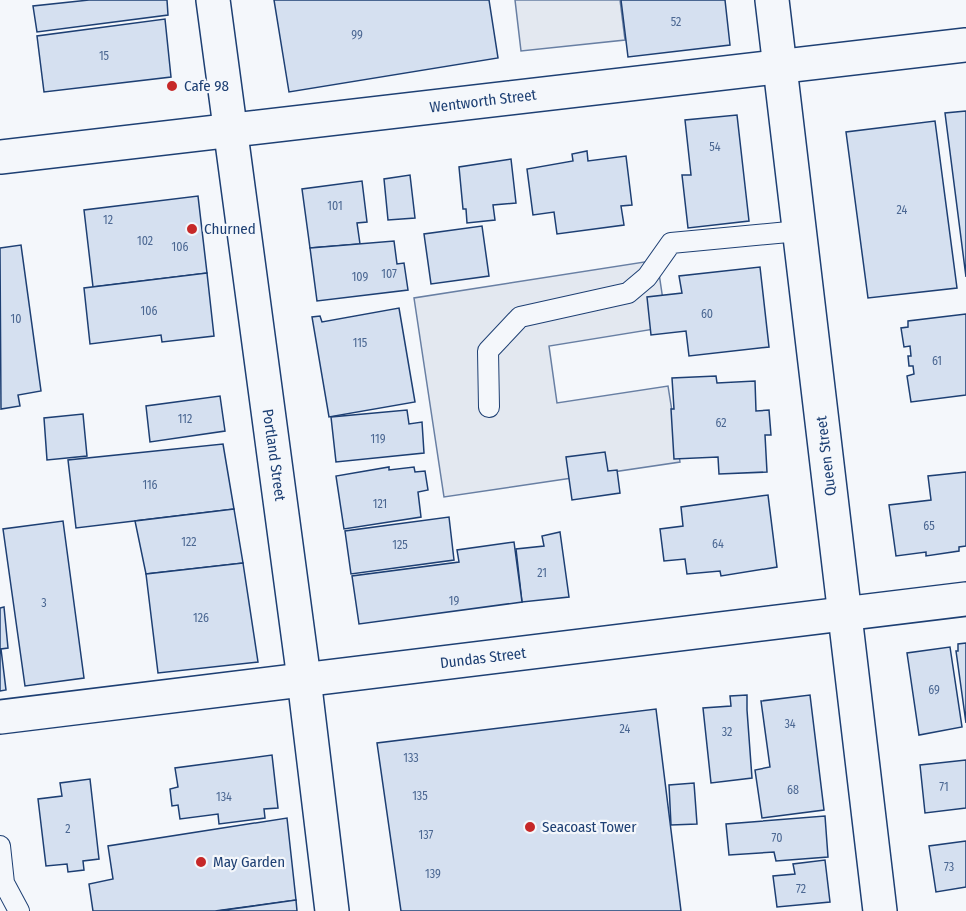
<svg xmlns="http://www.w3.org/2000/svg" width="966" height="911" viewBox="0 0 966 911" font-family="'Fira Sans Condensed',sans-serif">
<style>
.parking{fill:#e3e8f0;stroke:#687fa3;stroke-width:1.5}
.building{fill:#d5e0f0;stroke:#1d3f73;stroke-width:1.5}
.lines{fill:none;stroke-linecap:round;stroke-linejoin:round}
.service-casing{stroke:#1d3f73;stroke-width:22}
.minor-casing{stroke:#1d3f73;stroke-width:36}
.tertiary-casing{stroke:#1d3f73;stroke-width:36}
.service{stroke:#f4f7fb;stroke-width:20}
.minor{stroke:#f4f7fb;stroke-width:33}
.tertiary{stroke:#f4f7fb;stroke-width:33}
.poi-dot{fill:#c62828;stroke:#f4f7fb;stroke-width:2}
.labels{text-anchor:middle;stroke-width:4.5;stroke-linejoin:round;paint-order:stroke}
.number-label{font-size:12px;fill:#4b6792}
.poi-label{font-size:15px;fill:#1d3f73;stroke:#f4f7fb;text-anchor:start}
.street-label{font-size:15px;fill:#1d3f73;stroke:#f4f7fb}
</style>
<rect width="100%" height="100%" fill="#f4f7fb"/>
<g class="parking">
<polygon points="515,0 620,0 625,40 521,51"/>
<polygon points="657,260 667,327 549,346 557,403 668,386 680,462 444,497 414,298"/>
</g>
<g class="building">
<polygon points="89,0 167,0 168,15 37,32 33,6"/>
<polygon points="274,0 489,0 498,58 289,92"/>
<polygon points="621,0 725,0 730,45 628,57"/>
<polygon points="165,19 171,77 44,92 37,36"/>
<polygon points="966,111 966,277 945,113"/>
<polygon points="737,115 749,221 688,228 682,175 691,175 685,120"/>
<polygon points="935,121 957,288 868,298 846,132"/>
<polygon points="587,151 588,161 626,156 632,205 621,206 624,225 557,234 554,212 533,215 527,169 573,161 572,154"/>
<polygon points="511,159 516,203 493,205 495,220 467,223 466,209 463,209 459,167"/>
<polygon points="410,175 415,218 388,220 384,179"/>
<polygon points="362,181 367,222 357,223 360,244 310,248 302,189"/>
<polygon points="198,196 207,273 93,287 84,210"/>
<polygon points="482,226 489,276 431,284 424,234"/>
<polygon points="394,241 397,264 404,263 408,290 317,301 310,248"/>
<polygon points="21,245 41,391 18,395 20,406 1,409 0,248"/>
<polygon points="760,267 769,347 689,356 686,331 651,335 647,297 682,293 679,276"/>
<polygon points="207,273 214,336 162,342 161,335 90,344 84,288"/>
<polygon points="399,308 415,402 329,417 312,317 320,316 322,322"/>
<polygon points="966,314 966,395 911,402 907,376 914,374 913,366 909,366 908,356 911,356 910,346 904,347 901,328 908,327 908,321"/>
<polygon points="716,376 717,383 755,381 756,411 769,410 771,435 765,435 767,472 719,474 718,457 674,459 671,409 674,409 672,378"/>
<polygon points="220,396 225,431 150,442 146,406"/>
<polygon points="407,410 409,424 422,422 424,453 336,462 331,417"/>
<polygon points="83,414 87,456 47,460 44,418"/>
<polygon points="223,444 234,509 76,528 68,460"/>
<polygon points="605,452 608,471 617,470 620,493 572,500 566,457"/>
<polygon points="389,467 389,470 414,467 415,472 425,471 428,490 418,492 421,517 344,529 336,476"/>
<polygon points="966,472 966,546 959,547 959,551 926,556 926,552 896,556 889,505 931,500 928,476"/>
<polygon points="768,495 777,567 721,576 720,571 687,574 685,559 664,561 660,529 683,526 681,507"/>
<polygon points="234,509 243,563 146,574 135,521"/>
<polygon points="449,517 454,560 351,574 345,531"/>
<polygon points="63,521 84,678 25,686 3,529"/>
<polygon points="560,532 569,597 522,602 516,549 544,546 542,536"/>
<polygon points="514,542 522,602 359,624 352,576 459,562 457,550"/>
<polygon points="243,563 258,662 158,673 146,574"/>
<polygon points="4,607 8,648 1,649 6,690 0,691 0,608"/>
<polygon points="966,643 966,723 956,651 958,651 958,644"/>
<polygon points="950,647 962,727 919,735 907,653"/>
<polygon points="747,695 747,710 752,778 711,783 703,708 731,706 730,696"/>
<polygon points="810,695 824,810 762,818 755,770 770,767 761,701"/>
<polygon points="656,709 681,911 401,911 377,743"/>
<polygon points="272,755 278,808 264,809 265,818 219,824 218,814 180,819 178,805 172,806 170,789 178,787 175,768"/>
<polygon points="966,760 966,808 925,813 920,765"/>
<polygon points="90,779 99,859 83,861 84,870 68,872 67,864 46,866 38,799 62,796 60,783"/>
<polygon points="694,783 697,824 671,825 669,785"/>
<polygon points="825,816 828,857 776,861 774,852 729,855 726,824"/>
<polygon points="287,818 296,900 215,911 93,911 89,884 113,879 108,846"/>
<polygon points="966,841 966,887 936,892 929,846"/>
<polygon points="825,860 830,902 777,907 773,876 795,874 793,864"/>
<polygon points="296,900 297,911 218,911"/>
</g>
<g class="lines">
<g class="service-casing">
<g id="service">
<polyline points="489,407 488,351 520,317 628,293 647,277 671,243 799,231"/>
<polyline points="0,846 4,883 19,911"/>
</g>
</g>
<g class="minor-casing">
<g id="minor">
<polyline points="772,0 880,911"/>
<polyline points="0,157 966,45"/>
<polyline points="0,717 966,599"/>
</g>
</g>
<g class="tertiary-casing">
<polyline id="tertiary" points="213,0 304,679 332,911"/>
</g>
<use href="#service" class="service"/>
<use href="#minor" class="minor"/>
<use href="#tertiary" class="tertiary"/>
</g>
<g class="poi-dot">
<circle cx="172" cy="86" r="6"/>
<circle cx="192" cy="229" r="6"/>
<circle cx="530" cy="827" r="6"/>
<circle cx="201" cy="862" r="6"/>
</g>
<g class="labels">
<g class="number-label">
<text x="676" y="26">52</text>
<text x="357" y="39">99</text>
<text x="104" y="60">15</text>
<text x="715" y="151">54</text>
<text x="335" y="210">101</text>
<text x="902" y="214">24</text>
<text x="108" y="224">12</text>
<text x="145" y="245">102</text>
<text x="180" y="251">106</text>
<text x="389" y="278">107</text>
<text x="360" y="281">109</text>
<text x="149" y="315">106</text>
<text x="707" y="318">60</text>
<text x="16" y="323">10</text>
<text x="360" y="347">115</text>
<text x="937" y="365">61</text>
<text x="185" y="423">112</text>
<text x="721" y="427">62</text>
<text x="378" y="443">119</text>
<text x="150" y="489">116</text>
<text x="380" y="508">121</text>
<text x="929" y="530">65</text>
<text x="189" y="546">122</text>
<text x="718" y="548">64</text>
<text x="400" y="549">125</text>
<text x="542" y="577">21</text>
<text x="454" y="605">19</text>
<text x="44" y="607">3</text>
<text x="201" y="622">126</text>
<text x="934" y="694">69</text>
<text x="790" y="728">34</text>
<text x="625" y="733">24</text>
<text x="727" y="736">32</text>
<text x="411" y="762">133</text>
<text x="944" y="791">71</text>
<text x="793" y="794">68</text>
<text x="420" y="800">135</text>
<text x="224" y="801">134</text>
<text x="68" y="833">2</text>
<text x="426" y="839">137</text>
<text x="777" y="842">70</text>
<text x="949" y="871">73</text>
<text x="433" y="878">139</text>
<text x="801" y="893">72</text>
</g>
<g class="poi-label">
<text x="184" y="91">Cafe 98</text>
<text x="204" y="234">Churned</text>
<text x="542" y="832">Seacoast Tower</text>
<text x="213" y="867">May Garden</text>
</g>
<g class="street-label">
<text transform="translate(483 101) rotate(-7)" y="5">Wentworth Street</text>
<text transform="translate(274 455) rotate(82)" y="5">Portland Street</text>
<text transform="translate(826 456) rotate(-97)" y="5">Queen Street</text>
<text transform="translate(483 658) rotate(-7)" y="5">Dundas Street</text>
</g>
</g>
</svg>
